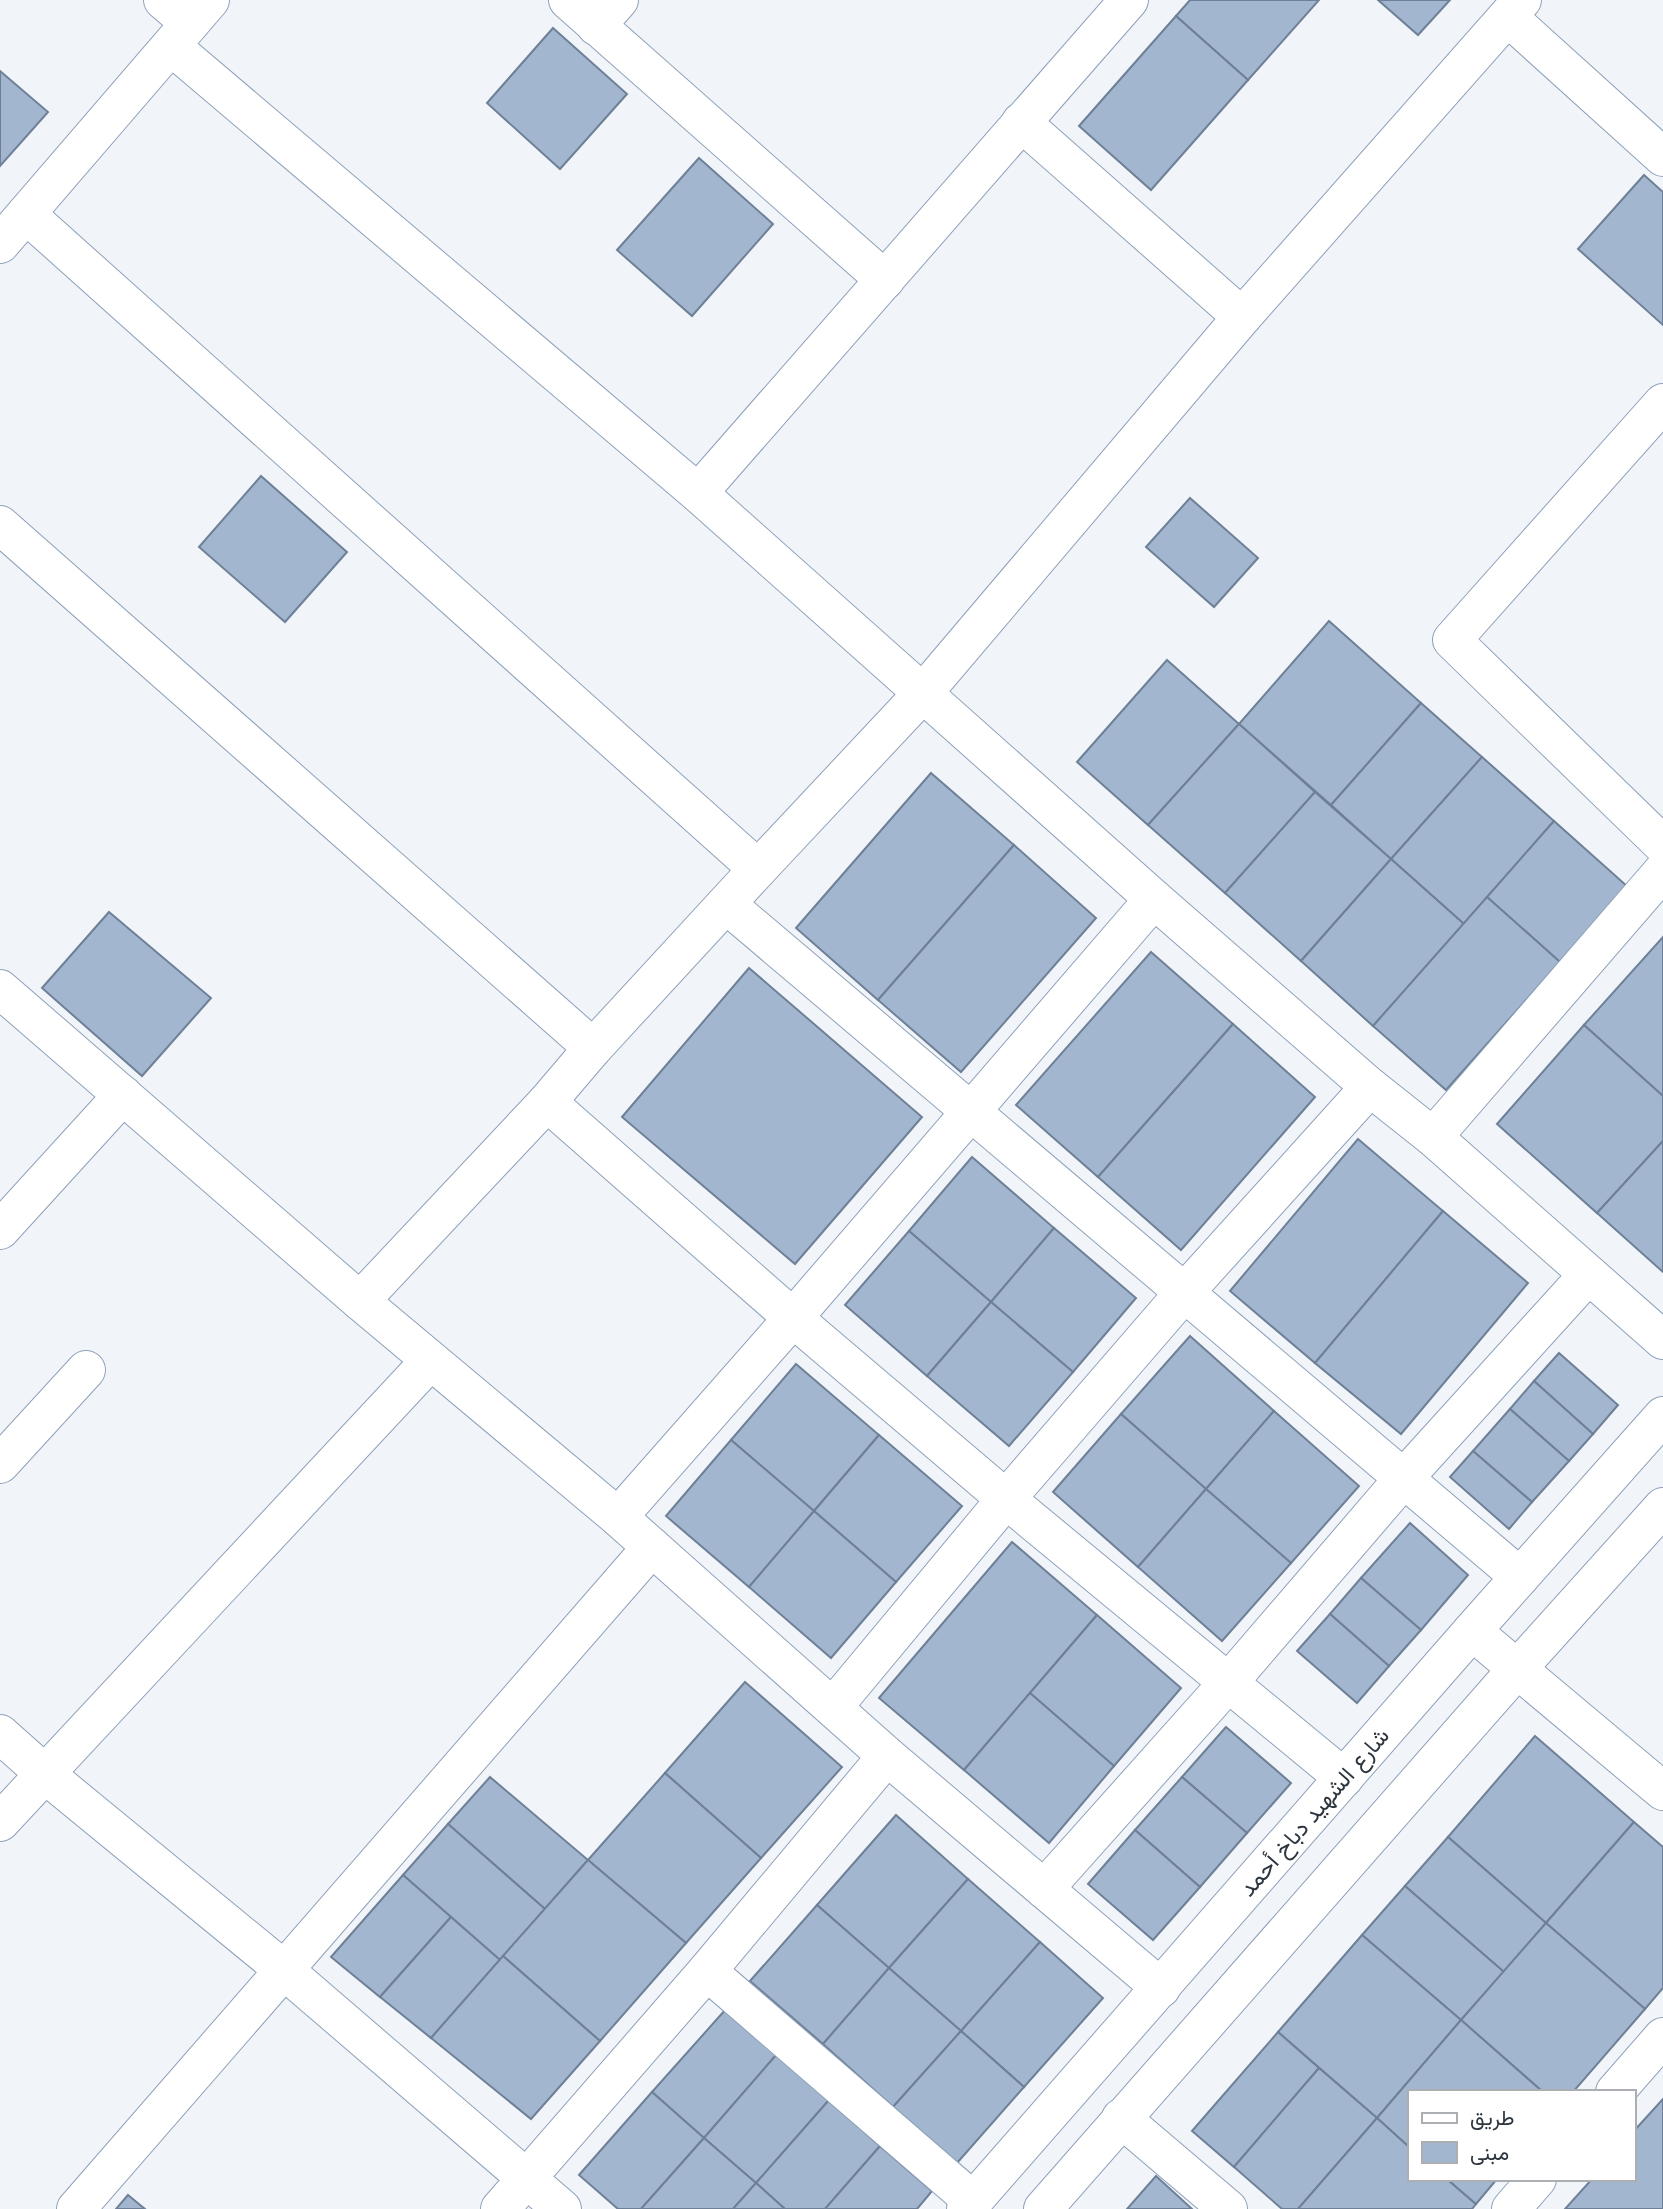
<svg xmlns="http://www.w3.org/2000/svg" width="1663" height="2209" viewBox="0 0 1663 2209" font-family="Helvetica,Vazirmatn,sans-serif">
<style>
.building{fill:#a3b6cf;stroke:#6e8097;stroke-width:2}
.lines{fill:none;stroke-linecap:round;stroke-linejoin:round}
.minor-casing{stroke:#8ea1b9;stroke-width:40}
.minor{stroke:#fff;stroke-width:38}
.labels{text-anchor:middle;stroke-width:5;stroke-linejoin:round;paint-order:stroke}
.street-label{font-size:23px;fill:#2d353f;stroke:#fff}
</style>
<rect width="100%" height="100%" fill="#f1f5fa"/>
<g class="building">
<polygon points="1190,0 1319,0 1248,80 1176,16"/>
<polygon points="1378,0 1450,0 1418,35"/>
<polygon points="1176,16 1248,80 1151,190 1079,126"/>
<polygon points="553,28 627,94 560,169 487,103"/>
<polygon points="0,71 48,112 0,166"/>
<polygon points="699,158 773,224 692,316 617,250"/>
<polygon points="1644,175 1663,192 1663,325 1578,249"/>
<polygon points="261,476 347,552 285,622 199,547"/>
<polygon points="1190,498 1258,558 1214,607 1146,547"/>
<polygon points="1329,621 1421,703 1331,805 1239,724"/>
<polygon points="1167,660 1239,724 1148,825 1077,762"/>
<polygon points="1421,703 1482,757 1391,859 1331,805"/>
<polygon points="1239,724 1315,792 1225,893 1148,825"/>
<polygon points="1482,757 1554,821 1464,924 1391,859"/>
<polygon points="931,773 1014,845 878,1000 796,928"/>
<polygon points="1315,792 1391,859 1301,961 1225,893"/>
<polygon points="1554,821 1628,887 1560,962 1487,897"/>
<polygon points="1014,845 1096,918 961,1072 878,1000"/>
<polygon points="1391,859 1464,924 1373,1026 1301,961"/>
<polygon points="1487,897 1560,962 1446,1090 1373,1026"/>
<polygon points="109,912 211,998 142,1076 42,988"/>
<polygon points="1663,937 1663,1096 1584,1025"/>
<polygon points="1151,952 1233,1024 1098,1177 1016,1105"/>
<polygon points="749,968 922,1117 795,1264 622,1117"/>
<polygon points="1233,1024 1315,1097 1181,1250 1098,1177"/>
<polygon points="1584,1025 1663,1096 1663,1141 1597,1213 1497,1124"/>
<polygon points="1358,1139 1443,1211 1315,1363 1230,1291"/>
<polygon points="1663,1141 1663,1272 1597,1213"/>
<polygon points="972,1157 1054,1228 991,1302 909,1231"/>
<polygon points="1443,1211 1528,1283 1401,1434 1315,1363"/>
<polygon points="1054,1228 1136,1298 1073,1372 991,1302"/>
<polygon points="909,1231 991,1302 927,1376 845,1305"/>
<polygon points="991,1302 1073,1372 1009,1446 927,1376"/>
<polygon points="1190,1336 1274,1411 1206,1489 1121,1414"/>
<polygon points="1559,1353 1618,1405 1593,1434 1534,1381"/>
<polygon points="796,1364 879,1435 814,1511 731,1440"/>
<polygon points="1534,1381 1593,1434 1569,1461 1510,1409"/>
<polygon points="1510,1409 1569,1461 1532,1502 1473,1451"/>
<polygon points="1274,1411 1359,1486 1291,1563 1206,1489"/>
<polygon points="1121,1414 1206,1489 1138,1567 1053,1492"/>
<polygon points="879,1435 962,1506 896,1582 814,1511"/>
<polygon points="731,1440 814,1511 749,1587 666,1516"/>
<polygon points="1473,1451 1532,1502 1509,1529 1450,1477"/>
<polygon points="1206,1489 1291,1563 1222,1641 1138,1567"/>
<polygon points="814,1511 896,1582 831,1658 749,1587"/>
<polygon points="1410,1523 1468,1575 1421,1630 1361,1578"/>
<polygon points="1012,1542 1097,1615 964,1770 879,1698"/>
<polygon points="1361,1578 1421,1630 1389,1666 1330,1614"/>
<polygon points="1330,1614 1389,1666 1357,1703 1297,1651"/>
<polygon points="1097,1615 1181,1688 1114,1766 1030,1693"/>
<polygon points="745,1682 842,1767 761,1858 665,1773"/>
<polygon points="1030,1693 1114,1766 1049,1843 964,1770"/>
<polygon points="1226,1727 1291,1783 1247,1833 1182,1777"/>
<polygon points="1535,1736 1634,1822 1546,1923 1448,1837"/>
<polygon points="665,1773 761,1858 686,1943 588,1860"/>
<polygon points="490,1777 588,1860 545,1909 448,1824"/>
<polygon points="1182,1777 1247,1833 1200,1887 1135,1830"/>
<polygon points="896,1815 968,1879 889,1968 817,1905"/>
<polygon points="1634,1822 1663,1847 1663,1988 1645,2009 1546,1923"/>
<polygon points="448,1824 545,1909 500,1960 403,1875"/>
<polygon points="1135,1830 1200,1887 1153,1940 1088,1884"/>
<polygon points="1448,1837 1546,1923 1504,1972 1405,1886"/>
<polygon points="588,1860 686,1943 600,2041 503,1956"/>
<polygon points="403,1875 451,1917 380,1997 331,1957"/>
<polygon points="968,1879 1040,1942 961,2031 889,1968"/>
<polygon points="1405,1886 1504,1972 1461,2020 1362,1935"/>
<polygon points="817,1905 889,1968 823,2044 750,1981"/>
<polygon points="451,1917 500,1960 431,2038 380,1997"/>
<polygon points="1546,1923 1645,2009 1573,2092 1543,2092 1461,2020"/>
<polygon points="1362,1935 1461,2020 1377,2118 1278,2032"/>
<polygon points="1040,1942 1103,1998 1024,2087 961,2031"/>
<polygon points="503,1956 600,2041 531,2119 431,2038"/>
<polygon points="889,1968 961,2031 893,2107 823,2044"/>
<polygon points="726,2009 777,2054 704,2138 652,2092"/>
<polygon points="1461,2020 1543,2092 1409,2092 1409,2147 1377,2118"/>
<polygon points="961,2031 1024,2087 957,2163 893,2107"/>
<polygon points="1278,2032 1319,2068 1234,2167 1192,2131"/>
<polygon points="777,2054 829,2100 756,2183 704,2138"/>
<polygon points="1319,2068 1377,2118 1298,2209 1282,2209 1234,2167"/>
<polygon points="652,2092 704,2138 641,2209 618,2209 579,2175"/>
<polygon points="1663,2099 1663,2209 1565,2209 1592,2179 1633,2179 1633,2132"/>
<polygon points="829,2100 880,2146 825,2209 785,2209 756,2183"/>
<polygon points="1377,2118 1409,2147 1409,2179 1447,2179 1476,2204 1472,2209 1298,2209"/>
<polygon points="704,2138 756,2183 733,2209 641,2209"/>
<polygon points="880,2146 932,2191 917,2209 825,2209"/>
<polygon points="1156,2176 1192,2209 1127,2209"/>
<polygon points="1447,2179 1497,2179 1476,2204"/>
<polygon points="756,2183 785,2209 733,2209"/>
<polygon points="128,2195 145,2209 116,2209"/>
</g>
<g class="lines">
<g class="minor-casing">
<g id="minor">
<polyline points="163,0 190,23"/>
<polyline points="568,0 885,280"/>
<polyline points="1508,17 1663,157"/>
<polyline points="596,26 619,0"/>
<polyline points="171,46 698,493 1154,899 1370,1087 1433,1137 1663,1340"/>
<polyline points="1021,122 1242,317"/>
<polyline points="26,214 758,869"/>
<polyline points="0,244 210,0"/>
<polyline points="1663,403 1452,640 1663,845"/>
<polyline points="698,493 1129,0"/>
<polyline points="0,525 593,1048"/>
<polyline points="726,904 1520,1577"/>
<polyline points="0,989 360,1301 618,1517 887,1756 1161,1988"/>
<polyline points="547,1102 793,1318 1006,1499 1344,1778"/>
<polyline points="1433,1137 1663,871"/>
<polyline points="0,1230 123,1095"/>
<polyline points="360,1301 547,1102 593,1048 758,869 923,693 1242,317 1522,0"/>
<polyline points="0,1464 86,1370"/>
<polyline points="618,1517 793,1318 1154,899"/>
<polyline points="1472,1631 1663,1791"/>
<polyline points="833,1707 1006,1499 1184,1293 1370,1087"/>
<polyline points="0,1734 45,1774 284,1970 562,2209"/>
<polyline points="0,1822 430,1361"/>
<polyline points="1044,1889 1228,1683 1404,1478 1588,1275"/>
<polyline points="707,1971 973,2201"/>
<polyline points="1615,2092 1663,2037"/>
<polyline points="1121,2118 1228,2209"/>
<polyline points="76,2209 652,1547"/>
<polyline points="500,2209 707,1971 887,1756"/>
<polyline points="966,2209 1472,1631 1663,1416"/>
<polyline points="1043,2209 1518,1668 1663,1507"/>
<polyline points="1511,2209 1537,2179"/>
</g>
</g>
<use href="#minor" class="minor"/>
</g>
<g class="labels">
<g class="street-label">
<text transform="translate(1314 1812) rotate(-49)" y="8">شارع الشهيد دباخ أحمد</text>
</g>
</g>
<rect x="1408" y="2090" width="228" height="91" fill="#ffffff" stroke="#abaeb2" stroke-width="2"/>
<rect x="1422" y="2113" width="35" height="10" fill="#ffffff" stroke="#abaeb2" stroke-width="2"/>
<text x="1470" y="2125" font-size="21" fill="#2d353f">طريق</text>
<rect x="1422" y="2142" width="35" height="21" fill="#a3b6cf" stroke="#abaeb2" stroke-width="2"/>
<text x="1470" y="2160" font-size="21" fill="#2d353f">مبنى</text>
</svg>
